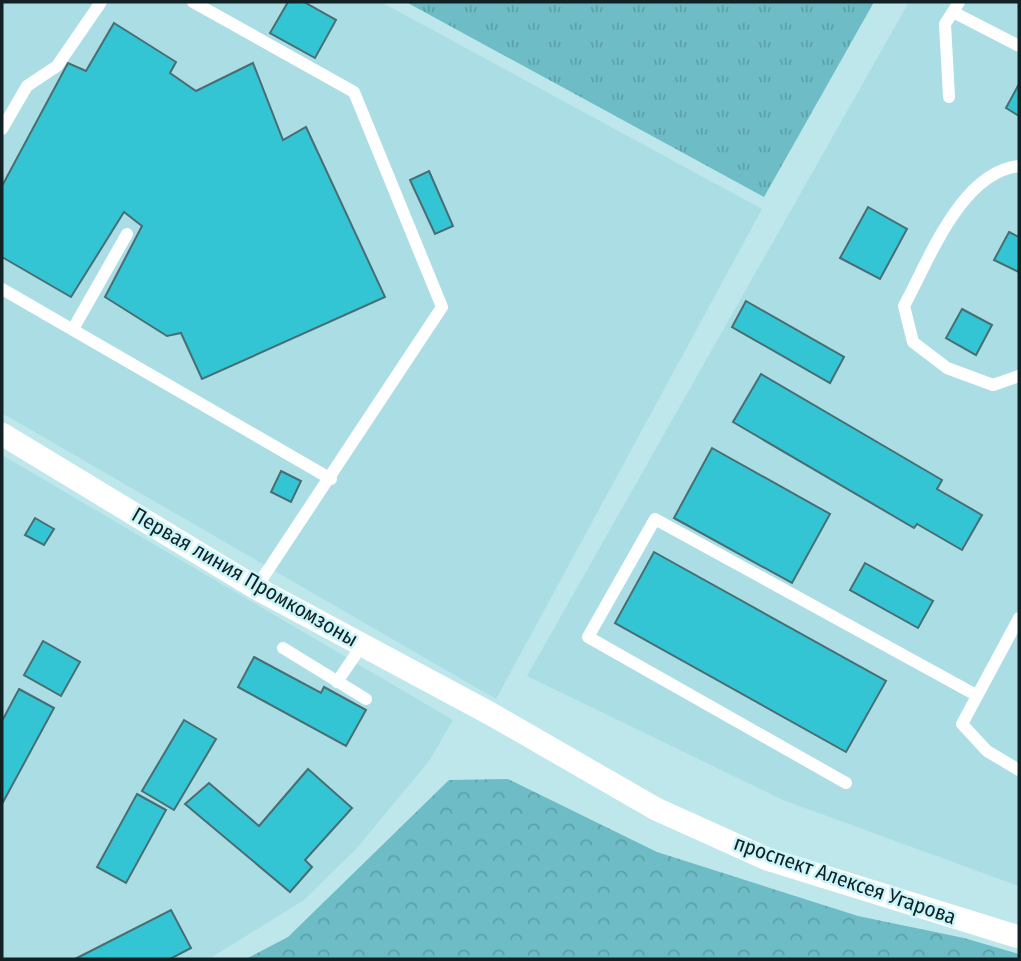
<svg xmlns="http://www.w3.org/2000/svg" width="1021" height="961" viewBox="0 0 1021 961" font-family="'Fira Sans Condensed',sans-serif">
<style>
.built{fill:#aadde4}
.grass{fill:url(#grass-tufts)}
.forest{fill:url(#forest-crowns)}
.building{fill:#33c5d4;stroke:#486e73;stroke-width:2}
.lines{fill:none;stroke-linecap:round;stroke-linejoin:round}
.lane{stroke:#fff;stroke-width:12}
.street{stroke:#fff;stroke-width:23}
.labels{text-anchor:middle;stroke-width:5;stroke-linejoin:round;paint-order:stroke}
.street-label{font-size:21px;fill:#122224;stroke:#caf5fa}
</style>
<defs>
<pattern id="grass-tufts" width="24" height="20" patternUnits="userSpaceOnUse" patternTransform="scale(1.75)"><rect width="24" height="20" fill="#6dbcc6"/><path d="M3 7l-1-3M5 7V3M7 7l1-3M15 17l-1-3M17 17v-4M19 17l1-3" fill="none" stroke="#5da1aa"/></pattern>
<pattern id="forest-crowns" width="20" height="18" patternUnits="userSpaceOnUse" patternTransform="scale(1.75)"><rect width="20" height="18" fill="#6dbcc6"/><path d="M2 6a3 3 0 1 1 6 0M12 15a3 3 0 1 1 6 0" fill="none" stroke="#5da1aa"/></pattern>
</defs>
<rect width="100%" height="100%" fill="#bee7ec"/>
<g class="built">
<polygon points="2,2 381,2 762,209 496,699 2,413"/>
<polygon points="909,2 1019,2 1019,886 783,800 527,676"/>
<polygon points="2,455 453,720 429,761 356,849 304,900 209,959 2,959"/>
</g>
<polygon class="grass" points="406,2 874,2 764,197"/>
<polygon class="forest" points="508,779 657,852 858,916 964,938 1019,954 1019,959 246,959 288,937 449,780"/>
<g class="building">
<polygon points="288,2 304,2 336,20 315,58 270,33"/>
<polygon points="114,23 176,62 170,73 196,91 253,63 283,140 306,127 385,297 202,379 181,333 167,336 105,297 142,226 124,212 71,297 2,257 2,186 68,63 86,71"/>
<polygon points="1019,84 1019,116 1006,108"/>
<polygon points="429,171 453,226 435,234 410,180"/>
<polygon points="868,207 907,229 880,279 840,258"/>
<polygon points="1009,232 1019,237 1019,272 994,260"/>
<polygon points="746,301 844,357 830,383 732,327"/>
<polygon points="962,309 992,325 976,355 946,338"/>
<polygon points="761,374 942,480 937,489 982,515 962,550 917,524 914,528 733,422"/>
<polygon points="712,448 830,514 792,583 674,518"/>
<polygon points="281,471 301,481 291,502 271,492"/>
<polygon points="35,518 54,529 44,545 25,535"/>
<polygon points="654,552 886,681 846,752 615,623"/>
<polygon points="865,563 933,601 918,628 850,590"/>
<polygon points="43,641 80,662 61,696 24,675"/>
<polygon points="254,657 321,693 324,687 366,710 346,746 238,687"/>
<polygon points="19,689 54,708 2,804 2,721"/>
<polygon points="184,720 216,739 174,810 142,791"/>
<polygon points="308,769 352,808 305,860 312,867 290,892 185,804 209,783 259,826"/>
<polygon points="137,794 166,810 126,883 97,867"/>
<polygon points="171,910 191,948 170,959 75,959"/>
</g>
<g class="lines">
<g class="lane">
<polyline points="193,2 354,92 442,307 256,588"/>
<polyline points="953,12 1019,46"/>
<polyline points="949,97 945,24 959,2"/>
<polyline points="2,129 27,86 57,66 101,2"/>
<path d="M1019 166C961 172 929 260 904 306L913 342 947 368 993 385 1019 376"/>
<polyline points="2,289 331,479"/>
<polyline points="73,329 127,234"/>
<polyline points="1019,618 962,724 987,751 1019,770"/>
<polyline points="283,648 366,699"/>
<polyline points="337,682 362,645"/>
<polyline points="846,783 588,637 655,519 976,695"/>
</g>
<polyline class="street" points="2,434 256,588 491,714 656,809 767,859 1019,937"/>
</g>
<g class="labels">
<g class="street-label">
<text transform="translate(245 577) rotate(30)" y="7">Первая линия Промкомзоны</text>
<text transform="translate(845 880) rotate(19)" y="7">проспект Алексея Угарова</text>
</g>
</g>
<rect width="1021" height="961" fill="none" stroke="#122224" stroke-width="7"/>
</svg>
